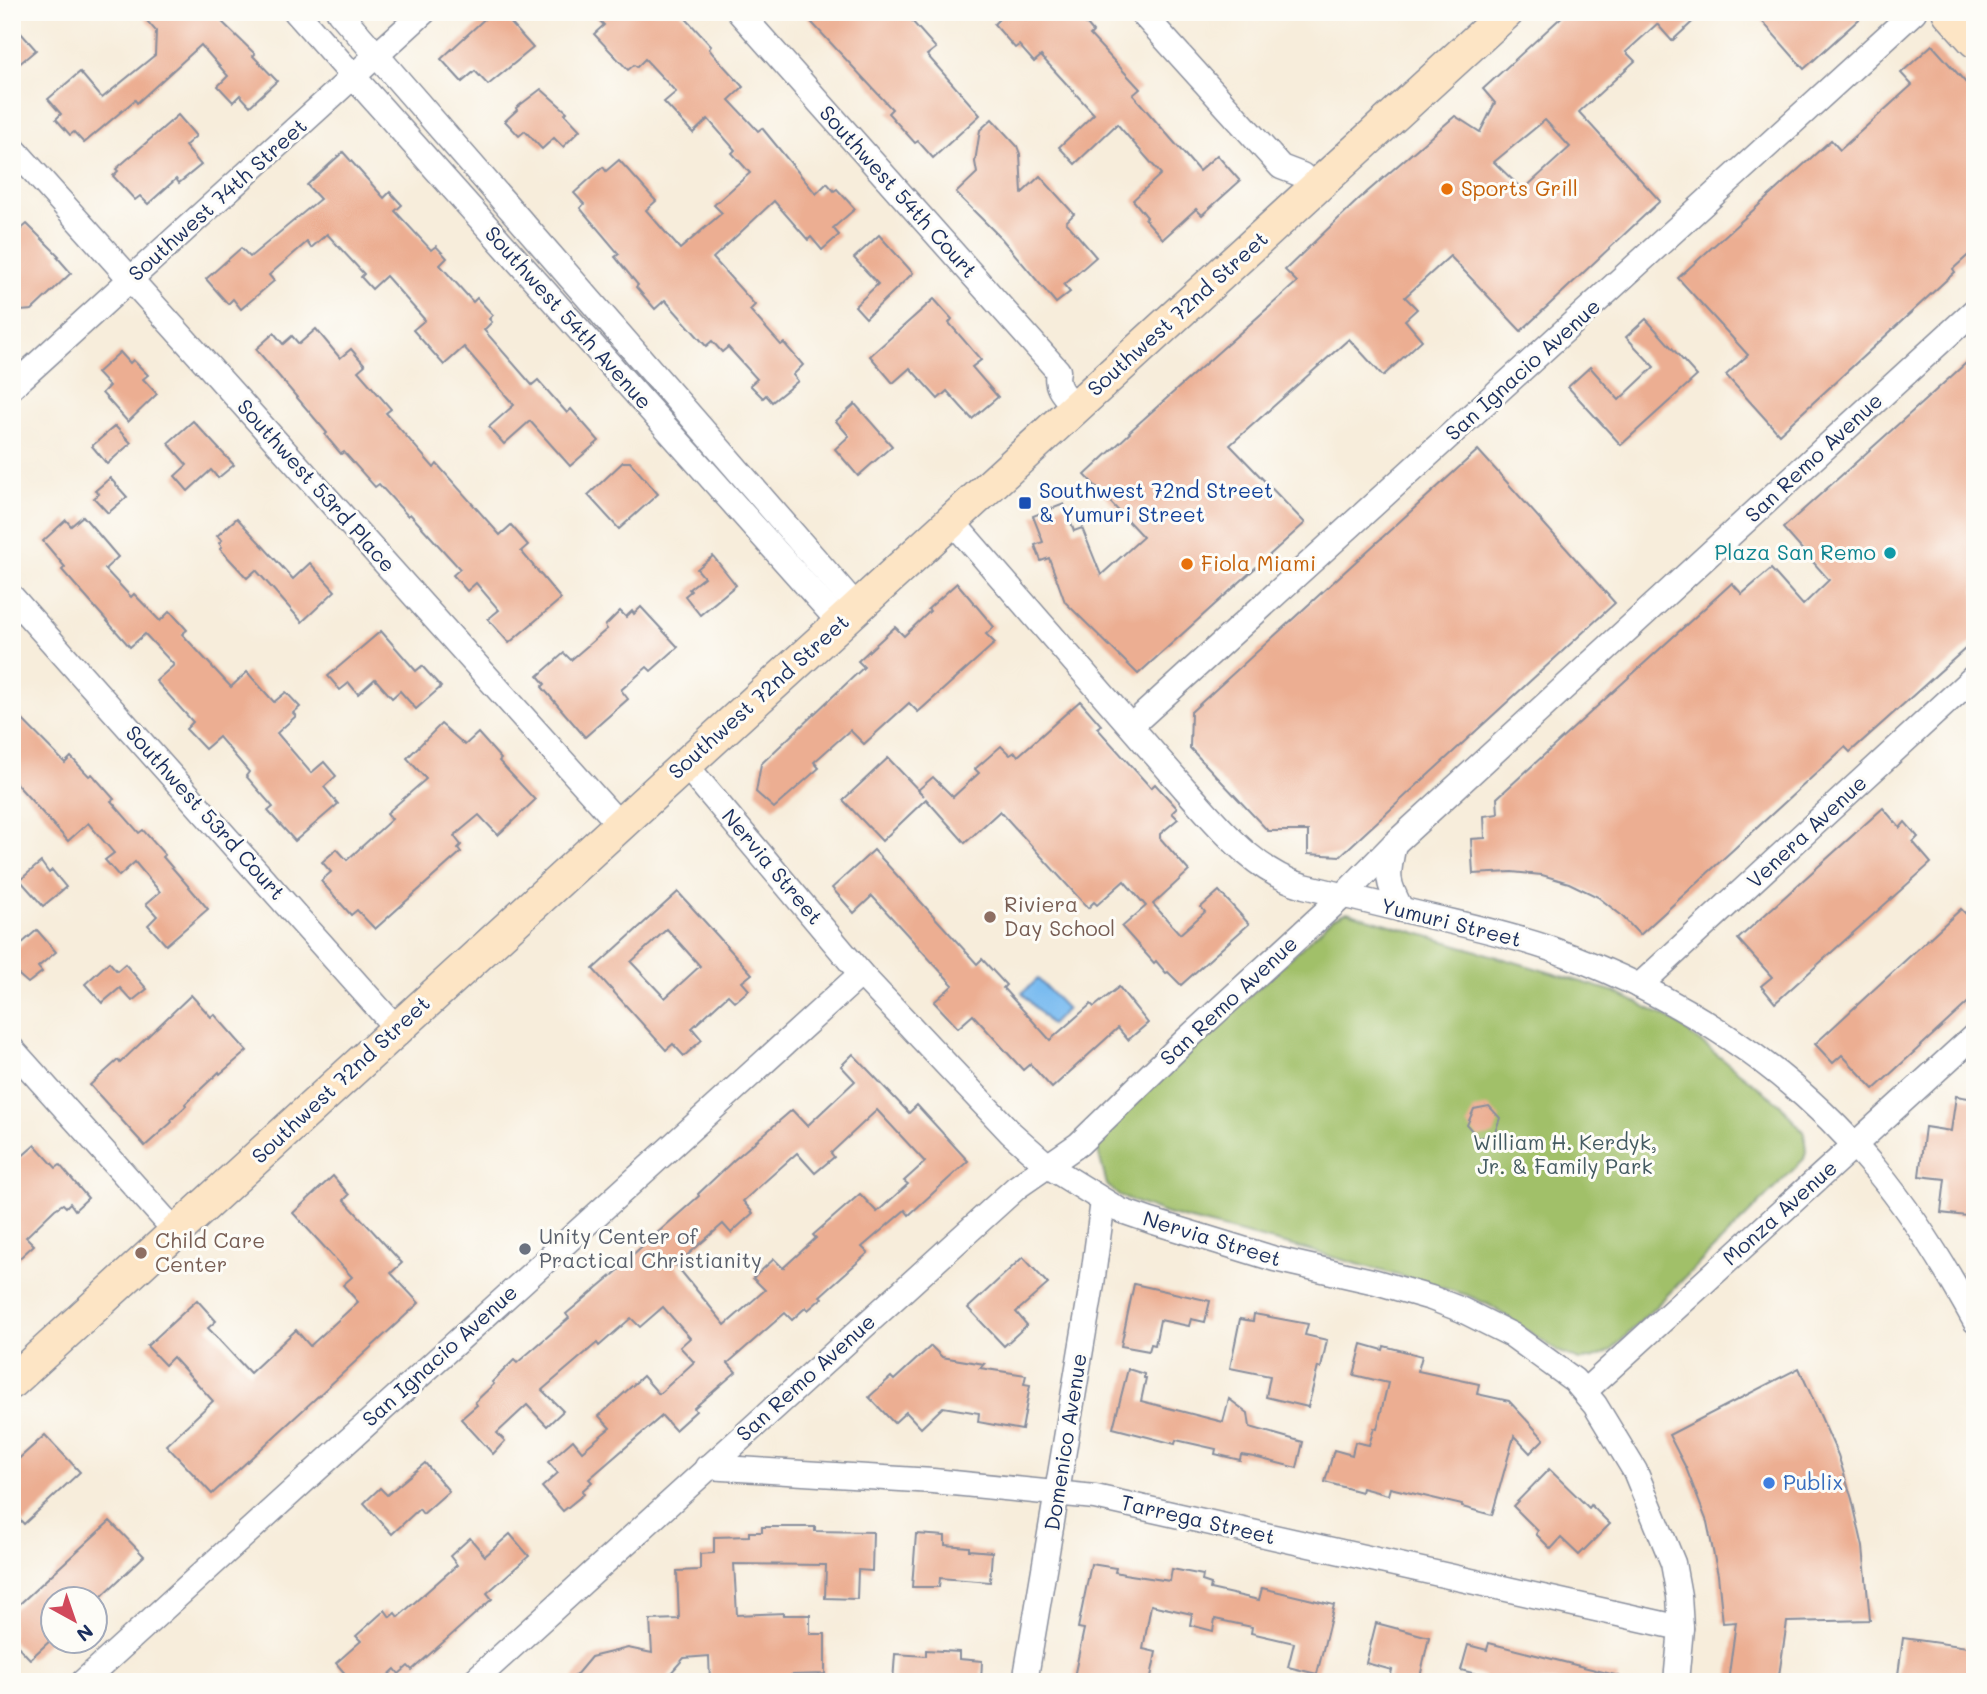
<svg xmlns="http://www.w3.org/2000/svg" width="1987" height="1694" viewBox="0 0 1987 1694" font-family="Mali,sans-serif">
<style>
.green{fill:#a1c069;stroke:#5e7864;stroke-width:2}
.water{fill:#7abcf0;stroke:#4a76a7;stroke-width:2}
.building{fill:#ecae92;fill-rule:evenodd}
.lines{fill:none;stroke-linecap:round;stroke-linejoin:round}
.minor-casing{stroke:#898e9c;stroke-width:27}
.secondary-casing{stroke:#898e9c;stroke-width:36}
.minor{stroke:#fff;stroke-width:24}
.secondary{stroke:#fde5c5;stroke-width:33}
.food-dot{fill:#e8710a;stroke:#fdfcf7;stroke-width:2.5}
.transit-dot{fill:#1a4fb4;stroke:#fdfcf7;stroke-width:2.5}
.culture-dot{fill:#0f9aa8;stroke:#fdfcf7;stroke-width:2.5}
.education-dot{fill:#8d6e63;stroke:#fdfcf7;stroke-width:2.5}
.worship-dot{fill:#6b7280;stroke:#fdfcf7;stroke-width:2.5}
.shop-dot{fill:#3f7fe0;stroke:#fdfcf7;stroke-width:2.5}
.labels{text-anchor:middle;stroke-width:6;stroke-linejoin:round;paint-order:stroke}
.food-label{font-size:21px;fill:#c56008;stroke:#fdfcf7;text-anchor:start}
.street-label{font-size:21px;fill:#1b2f5e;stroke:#fdfcf7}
.transit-label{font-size:21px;fill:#164399;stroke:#fdfcf7;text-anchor:start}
.culture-label{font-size:21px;fill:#0d838f;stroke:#fdfcf7;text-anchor:end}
.education-label{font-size:21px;fill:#785e54;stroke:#fdfcf7;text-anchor:start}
.park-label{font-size:21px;fill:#435a61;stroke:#fdfcf7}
.worship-label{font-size:21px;fill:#5b616d;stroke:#fdfcf7;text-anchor:start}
.shop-label{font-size:21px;fill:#366cbe;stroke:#fdfcf7;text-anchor:start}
</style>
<rect width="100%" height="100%" fill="#fdfcf7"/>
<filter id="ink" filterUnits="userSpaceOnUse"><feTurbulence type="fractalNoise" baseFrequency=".0143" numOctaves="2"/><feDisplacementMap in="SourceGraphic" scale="14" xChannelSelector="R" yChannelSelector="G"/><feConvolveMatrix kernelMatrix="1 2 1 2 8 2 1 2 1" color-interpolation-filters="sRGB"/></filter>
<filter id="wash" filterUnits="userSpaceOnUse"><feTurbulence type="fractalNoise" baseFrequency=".00686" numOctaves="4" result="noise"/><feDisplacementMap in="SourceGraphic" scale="28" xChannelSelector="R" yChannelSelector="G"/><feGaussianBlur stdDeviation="1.57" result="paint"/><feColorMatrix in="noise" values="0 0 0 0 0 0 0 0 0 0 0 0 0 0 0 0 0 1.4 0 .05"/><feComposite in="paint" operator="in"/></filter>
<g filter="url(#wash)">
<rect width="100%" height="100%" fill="#f7eddb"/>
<polygon class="green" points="1347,912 1615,992 1671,1019 1780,1104 1804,1133 1806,1151 1804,1159 1612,1350 1591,1359 1579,1360 1558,1351 1489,1305 1467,1295 1297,1247 1167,1214 1119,1196 1107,1185 1098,1151 1100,1142 1111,1126 1333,918"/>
<polygon class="water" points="1038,979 1067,1009 1051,1025 1022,993"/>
<g id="blocks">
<g class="building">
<polygon points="139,12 212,12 255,54 253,56 277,81 250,106 240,95 233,102 218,86 228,76 201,45 137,103 135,100 84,143 74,132 70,135 56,119 61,114 48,99 80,72 102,98 155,55 156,31"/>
<polygon points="492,12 501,12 533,48 488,85 475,71 462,82 441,59"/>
<polygon points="591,12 680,12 711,46 709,49 713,54 743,87 729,100 758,131 762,128 816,194 827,183 834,191 837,189 855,209 833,228 839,235 822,250 811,237 808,240 774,201 713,258 755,305 750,310 781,345 784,343 803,365 793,375 798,381 772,402 766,395 763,398 750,385 757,379 728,347 722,352 712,341 706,346 665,300 655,309 636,287 638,285 615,257 619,254 580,208 584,204 574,193 603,167 606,171 619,160 656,201 646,210 680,249 722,213 714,205 750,173 732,153 735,150 708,119 693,133 664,102 676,92 645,59 637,67 634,65 628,70 594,34 604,25"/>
<polygon points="802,12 904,12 936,48 927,55 980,115 933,158 918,141 915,143 888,113 892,109"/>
<polygon points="1006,12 1076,12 1093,32 1090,35 1140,89 1133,95 1199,171 1217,155 1240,181 1202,215 1196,209 1163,239 1145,219 1147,217 1133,200 1161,174 1117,124 1075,164 1059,147 1094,114 1041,56 1034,62 1019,45 1015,48 994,24"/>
<path d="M1567 12H1703L1672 41 1657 24 1626 52 1635 61 1579 112 1660 201 1521 331 1450 256 1405 297 1417 309 1405 320 1422 340 1383 376 1349 339 1230 445 1305 523 1138 674 1065 602 1049 558 1041 561 1035 545 1043 542 1033 516 1064 504 1074 531 1082 528 1101 575 1143 537 1085 475 1130 433 1129 432 1297 282 1285 270 1359 199 1455 116 1480 132 1495 103 1483 89ZM1545 120 1570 147 1523 190 1494 162Z"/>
<polygon points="1771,12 1867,12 1804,69 1761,20"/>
<polygon points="12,23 36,50 12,70"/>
<polygon points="1932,45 1975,93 1975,249 1953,269 1955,272 1779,434 1726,375 1748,355 1678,278 1831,140 1840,150 1912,85 1901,73"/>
<polygon points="541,89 567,112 565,114 580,130 563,147 554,138 542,149 525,131 519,136 505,121 517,110 516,108"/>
<polygon points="178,115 196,136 185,146 201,165 179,183 176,179 148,204 140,196 135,200 113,176 118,171 116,169"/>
<polygon points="992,119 1017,146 1020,154 1022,193 1040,176 1074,214 1066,222 1096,257 1064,285 1070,292 1056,303 1001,238 956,193 977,173 975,162 980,130"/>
<polygon points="343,152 384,198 390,192 402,205 395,211 431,250 436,246 447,258 440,265 473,302 477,298 493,315 489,319 492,322 484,330 532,385 538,380 567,413 571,409 599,441 570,466 530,421 504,444 489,427 514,405 464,347 444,365 413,330 425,320 386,276 372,289 361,277 364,274 327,234 311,248 307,242 269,275 274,281 241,309 233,299 228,304 206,279 241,248 250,257 320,199 307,185"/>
<polygon points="27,224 59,256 57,257 71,273 32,310 20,311 12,303 12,237"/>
<polygon points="879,235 913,273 866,318 855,306 878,284 854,258"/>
<polygon points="934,299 952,319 949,323 981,360 972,367 998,397 972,419 947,391 938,399 910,368 893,383 870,356"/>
<polygon points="1646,319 1697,376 1621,445 1568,387 1590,367 1619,400 1654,367 1626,337"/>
<polygon points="316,329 340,358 351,349 365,365 358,371 391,409 386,413 434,468 437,464 500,535 511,525 528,545 521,551 561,599 509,643 488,619 499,610 476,583 467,591 453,575 460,569 410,514 408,516 379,484 375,487 344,452 341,454 325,435 327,433 256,349 274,333 283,344 292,336 299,344"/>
<polygon points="120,352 130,363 133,360 148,375 143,379 157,394 128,422 102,393 109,386 97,373"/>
<polygon points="1975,355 1975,640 1850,752 1845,747 1640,935 1621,915 1598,897 1569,883 1542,875 1512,872 1473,874 1471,839 1485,838 1484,816 1498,814 1497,798 1732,583 1742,594 1771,569 1803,605 1829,580 1783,528"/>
<polygon points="855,404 892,446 858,476 835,449 849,436 836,421"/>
<polygon points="193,421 234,465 218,478 211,470 188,491 175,476 187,465 168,443"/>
<polygon points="115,426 131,443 107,464 92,446"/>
<polygon points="1478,450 1615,603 1340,856 1308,854 1308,831 1268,831 1190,748 1191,712"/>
<polygon points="623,462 630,462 658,494 619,529 588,495"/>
<polygon points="110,478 127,497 108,513 94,498 99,494 95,491"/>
<polygon points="83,516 118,557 105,569 131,597 134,594 160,621 170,611 187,630 182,634 231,687 247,672 274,702 286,692 300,707 293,713 296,716 277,733 311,773 324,762 336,776 324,787 338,804 295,841 268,811 273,807 246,776 249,772 219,737 205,749 186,729 193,722 156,681 174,665 145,634 130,647 62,570 65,567 43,541 66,520 71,526"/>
<polygon points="237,518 293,579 310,563 335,591 302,622 256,570 247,578 220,549 222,547 219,543 222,540 217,536"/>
<polygon points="713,556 736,585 700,615 685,596 691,591 689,589 704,577 697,569"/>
<polygon points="957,583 994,627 986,634 995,643 918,712 909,703 864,744 850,730 814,762 819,768 774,808 756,792 761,764 864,667 858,661 895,627 904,636 930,611 928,609"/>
<polygon points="641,607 678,647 651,671 647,667 621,690 628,699 585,737 542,687 545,684 538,676 564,653 571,660 607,629 605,626 620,611 626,617 632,611 634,614"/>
<polygon points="381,631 416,671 422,666 441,687 416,709 400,691 392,698 375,679 358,694 349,683 340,690 328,676"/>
<polygon points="1080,701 1101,725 1097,728 1151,788 1155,784 1177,808 1172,813 1178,819 1160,834 1160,838 1189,871 1153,904 1180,934 1205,912 1201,907 1219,891 1249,924 1181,985 1168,972 1166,973 1156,961 1154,963 1122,927 1146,906 1124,881 1097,905 1094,902 1088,908 1000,811 965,843 926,799 882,841 843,800 888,758 924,796 918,790 933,777 953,797 979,773 975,769 1001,746 1010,755 1015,752 1018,756"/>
<polygon points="12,709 65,763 71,757 89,776 92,774 114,799 111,801 139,833 143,830 165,855 163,857 208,909 166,945 148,925 157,916 146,904 160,892 135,862 119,876 105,860 114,853 88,823 68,841 12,779"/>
<polygon points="441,724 465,745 478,733 501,759 499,761 535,800 498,835 479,815 454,836 461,845 458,848 461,852 375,929 357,910 351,915 321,881 331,872 322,862 337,849 347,860 392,819 387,813 426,779 407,758"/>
<polygon points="1883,808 1900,828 1905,822 1918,837 1913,842 1931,863 1775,1003 1761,986 1772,977 1738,939"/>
<polygon points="874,850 977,964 982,959 1006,985 1003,988 1050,1040 1091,1004 1094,1007 1119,987 1148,1023 1128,1040 1118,1028 1052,1088 1030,1064 1023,1070 973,1015 958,1028 934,1002 953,985 872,896 854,913 832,888"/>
<polygon points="41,862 49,873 52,870 66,887 43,906 20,880"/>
<path d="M678 892 752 974 742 982 749 990 735 1002 728 995 692 1028 702 1040 684 1056 673 1044 666 1050 593 969ZM667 929 700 966 665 998 631 962Z"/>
<polygon points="1961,909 1975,923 1975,996 1874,1089 1842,1055 1833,1063 1815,1044"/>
<polygon points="37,930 56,952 38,967 42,972 28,983 12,969 12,952"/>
<polygon points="109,962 117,971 125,964 147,989 132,1001 120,988 102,1003 85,984"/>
<polygon points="191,995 211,1017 214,1014 247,1051 220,1074 219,1072 185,1104 186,1106 171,1120 172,1122 145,1146 90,1085 118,1060 120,1063"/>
<path d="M853 1054 909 1113 917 1105 968 1161 909 1215 905 1210 862 1247 868 1253 820 1296 822 1298 808 1310 806 1307 792 1320 785 1313 728 1363 736 1372 694 1408 696 1411 675 1430 662 1416 589 1479 592 1482 582 1491 584 1494 563 1511 542 1487 558 1473 548 1462 573 1440 582 1451 610 1428 599 1416 643 1376 659 1394 694 1362 680 1347 690 1338 663 1307 640 1327 631 1318 599 1346 597 1343 542 1390 563 1411 547 1426 527 1405 497 1433 505 1441 493 1454 461 1419 477 1405 475 1402 494 1384 492 1382 514 1360 517 1363 569 1318 566 1314 632 1259 630 1257 699 1196 698 1194 734 1160 792 1110 807 1126 855 1081 841 1066ZM877 1110 925 1162 904 1181 908 1184 877 1212 860 1194 813 1235 816 1238 783 1268 774 1259 753 1278 765 1290 725 1325 676 1265 723 1224 731 1233 753 1213 743 1201 797 1153 815 1173 834 1157 831 1153Z"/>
<polygon points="1956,1096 1975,1099 1975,1217 1941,1213 1945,1179 1919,1176 1925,1127 1951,1131"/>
<polygon points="1489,1106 1500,1118 1494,1135 1478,1138 1467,1125 1474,1109"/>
<polygon points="35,1145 56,1168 60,1165 88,1198 75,1210 70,1203 66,1207 63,1204 55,1209 26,1237 34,1245 12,1265 12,1165"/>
<polygon points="333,1176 349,1195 344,1200 402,1263 391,1273 419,1303 212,1494 166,1445 213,1401 173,1357 165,1365 147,1346 197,1300 216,1321 208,1328 250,1373 296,1330 310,1346 358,1302 343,1285 352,1277 293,1213"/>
<polygon points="1023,1257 1048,1284 1016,1312 1027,1325 1004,1346 968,1308"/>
<polygon points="1134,1284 1210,1301 1205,1322 1191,1319 1189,1326 1160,1320 1155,1345 1151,1344 1149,1351 1121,1346"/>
<polygon points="1254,1314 1308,1324 1305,1335 1327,1340 1321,1368 1318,1367 1308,1407 1266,1397 1270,1376 1230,1368 1240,1319 1253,1321"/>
<polygon points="1362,1344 1383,1350 1384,1346 1422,1356 1418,1371 1479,1384 1477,1394 1509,1401 1544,1439 1530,1453 1514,1436 1492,1515 1462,1507 1462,1505 1390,1488 1388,1495 1362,1488 1361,1492 1325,1482 1334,1450 1352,1455 1355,1442 1369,1445 1374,1428 1377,1429 1388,1383 1354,1375"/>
<polygon points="931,1346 942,1357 984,1364 980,1368 1026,1375 1024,1384 1030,1385 1022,1430 978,1422 979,1413 943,1407 921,1428 906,1412 894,1423 869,1397 891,1377 894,1380"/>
<polygon points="1799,1368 1838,1455 1852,1499 1863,1547 1870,1620 1787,1622 1778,1682 1728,1682 1736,1622 1723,1623 1718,1575 1707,1522 1686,1468 1669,1435"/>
<polygon points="1128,1369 1144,1374 1144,1378 1146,1378 1141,1401 1223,1422 1229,1399 1248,1413 1250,1427 1303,1442 1297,1468 1254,1457 1241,1455 1240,1460 1215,1454 1216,1449 1176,1440 1175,1444 1113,1428"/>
<polygon points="45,1435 80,1472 24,1524 12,1511 12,1465"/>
<polygon points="425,1463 449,1491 423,1514 419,1509 392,1534 364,1503 380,1488 387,1495"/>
<polygon points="1549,1469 1589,1508 1591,1505 1610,1524 1579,1555 1561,1538 1551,1549 1536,1534 1538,1531 1513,1506"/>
<polygon points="110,1521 144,1556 98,1600 52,1600 52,1639 30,1659 12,1640 12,1611"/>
<polygon points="762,1527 815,1527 815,1531 873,1532 872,1571 858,1570 857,1599 825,1598 826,1565 734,1564 737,1615 784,1613 784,1615 810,1615 810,1634 825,1634 825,1674 791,1675 791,1680 777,1682 710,1682 709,1656 684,1658 663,1682 570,1682 591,1657 628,1648 652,1653 650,1620 679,1619 677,1571 700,1570 700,1554 714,1553 714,1537 749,1536 749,1532 762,1532"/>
<polygon points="510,1534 529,1556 487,1593 492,1599 412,1670 408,1666 399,1674 395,1669 381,1682 352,1682 336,1663 361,1641 356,1636 385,1610 390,1617 395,1613 398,1617 457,1565 450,1556 470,1538 485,1556"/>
<polygon points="916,1534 945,1536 945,1545 969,1547 969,1550 992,1552 990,1582 940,1578 939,1587 912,1587"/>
<polygon points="1091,1564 1116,1568 1115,1572 1124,1574 1170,1581 1172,1569 1203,1575 1202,1581 1211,1584 1210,1589 1259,1600 1262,1588 1334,1605 1317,1674 1288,1667 1294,1643 1251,1633 1252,1627 1215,1619 1213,1631 1190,1625 1192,1614 1151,1605 1143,1649 1156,1652 1150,1682 1073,1682 1084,1629 1078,1628"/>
<polygon points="1376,1623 1429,1637 1419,1682 1389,1682 1392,1670 1366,1663"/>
<polygon points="1903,1638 1975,1648 1975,1682 1897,1682"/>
<polygon points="1489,1643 1619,1676 1618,1682 1483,1682 1484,1676 1461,1670 1468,1645 1487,1650"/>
<polygon points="926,1650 959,1652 959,1659 982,1661 981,1682 893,1682 895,1654 926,1656"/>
</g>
</g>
</g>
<g filter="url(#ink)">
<use href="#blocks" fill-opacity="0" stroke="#898e9c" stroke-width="2"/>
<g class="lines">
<g class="minor-casing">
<g id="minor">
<polyline points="296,12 840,623"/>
<polyline points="339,12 857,607"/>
<path d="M739 12 1058 371C1054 388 1065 396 1075 407"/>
<polyline points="1141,12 1281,167 1302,175 1315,189"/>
<polyline points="12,147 620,825"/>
<polyline points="12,387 424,12"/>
<path d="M952 521 1185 789C1219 826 1254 872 1304 886 1345 896 1386 906 1428 916 1469 926 1511 935 1551 949 1676 993 1791 1067 1876 1170 1914 1216 1946 1268 1975 1321"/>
<polyline points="12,597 397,1029"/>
<polyline points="1131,726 1914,12"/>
<polyline points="685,764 861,974 1011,1133 1048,1166 1119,1210 1151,1221 1275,1259 1376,1282 1431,1298 1462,1310 1512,1335 1574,1380 1595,1405 1635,1471 1673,1563 1679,1596 1681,1628 1676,1682"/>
<path d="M1394 844C1387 876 1386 882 1402 910"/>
<polyline points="1639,986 1975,676"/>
<polyline points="12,1049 176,1232"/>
<polyline points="1585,1391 1975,1035"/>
<polyline points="707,1467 933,1481 1095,1497 1681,1628"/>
<polyline points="83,1682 861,974"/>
<polyline points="473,1682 1017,1187 1079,1144 1188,1038 1344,895 1394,844 1975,310"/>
<polyline points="1025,1682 1092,1284 1103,1201"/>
</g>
</g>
<g class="secondary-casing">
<g id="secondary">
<polyline points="1949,12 1975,41"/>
<polyline points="12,1382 1507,12"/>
</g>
</g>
<use href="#minor" class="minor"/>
<use href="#secondary" class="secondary"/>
</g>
</g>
<g class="food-dot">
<circle cx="1447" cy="189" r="7"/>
<circle cx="1187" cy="564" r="7"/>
</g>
<rect class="transit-dot" x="1018" y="496" width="14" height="14" rx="3.5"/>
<circle class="culture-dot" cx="1890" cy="553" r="7"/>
<g class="education-dot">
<circle cx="990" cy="917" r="7"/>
<circle cx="141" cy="1253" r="7"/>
</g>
<circle class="worship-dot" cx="525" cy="1249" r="7"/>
<circle class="shop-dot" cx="1769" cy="1483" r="7"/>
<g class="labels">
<g class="food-label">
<text x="1461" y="196">Sports Grill</text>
<text x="1201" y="571">Fiola Miami</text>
</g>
<g class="street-label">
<text transform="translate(898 192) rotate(48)" y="7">Southwest 54th Court</text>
<text transform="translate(218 200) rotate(-42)" y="7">Southwest 74th Street</text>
<text transform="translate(1178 314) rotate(-42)" y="7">Southwest 72nd Street</text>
<text transform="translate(568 318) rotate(48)" y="7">Southwest 54th Avenue</text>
<text transform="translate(1523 370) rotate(-42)" y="7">San Ignacio Avenue</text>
<text transform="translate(1814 458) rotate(-43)" y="7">San Remo Avenue</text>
<text transform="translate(316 486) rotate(48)" y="7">Southwest 53rd Place</text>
<text transform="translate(759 697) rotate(-42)" y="7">Southwest 72nd Street</text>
<text transform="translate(205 813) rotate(48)" y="7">Southwest 53rd Court</text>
<text transform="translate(1807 832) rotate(-43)" y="7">Venera Avenue</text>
<text transform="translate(772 867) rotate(50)" y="7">Nervia Street</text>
<text transform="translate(1451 923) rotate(14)" y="7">Yumuri Street</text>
<text transform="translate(1229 1001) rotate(-43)" y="7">San Remo Avenue</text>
<text transform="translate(341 1080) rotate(-43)" y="7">Southwest 72nd Street</text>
<text transform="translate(1780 1213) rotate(-42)" y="7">Monza Avenue</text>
<text transform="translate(1212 1239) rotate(17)" y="7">Nervia Street</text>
<text transform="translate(440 1356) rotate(-42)" y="7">San Ignacio Avenue</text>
<text transform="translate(806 1378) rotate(-42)" y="7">San Remo Avenue</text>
<text transform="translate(1066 1442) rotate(-81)" y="7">Domenico Avenue</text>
<text transform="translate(1198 1520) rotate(13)" y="7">Tarrega Street</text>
</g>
<g class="transit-label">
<text x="1039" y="498">Southwest 72nd Street<tspan x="1039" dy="24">&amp; Yumuri Street</tspan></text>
</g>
<g class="culture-label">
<text x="1876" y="560">Plaza San Remo</text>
</g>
<g class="education-label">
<text x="1004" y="912">Riviera<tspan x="1004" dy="24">Day School</tspan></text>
<text x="155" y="1248">Child Care<tspan x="155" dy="24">Center</tspan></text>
</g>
<g class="park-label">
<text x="1565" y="1150">William H. Kerdyk,<tspan x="1565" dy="24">Jr. &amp; Family Park</tspan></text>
</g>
<g class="worship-label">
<text x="539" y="1244">Unity Center of<tspan x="539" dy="24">Practical Christianity</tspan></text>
</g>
<g class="shop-label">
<text x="1783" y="1490">Publix</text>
</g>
</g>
<rect width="1987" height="1694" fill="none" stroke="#fdfcf7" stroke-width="42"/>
<g transform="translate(74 1620) rotate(140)"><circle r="33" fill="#fdfcf7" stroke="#a3aaba" stroke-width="2"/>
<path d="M0-5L12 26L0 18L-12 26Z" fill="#d1495b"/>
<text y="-10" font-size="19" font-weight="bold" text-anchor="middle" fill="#1b2f5e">N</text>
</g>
</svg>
